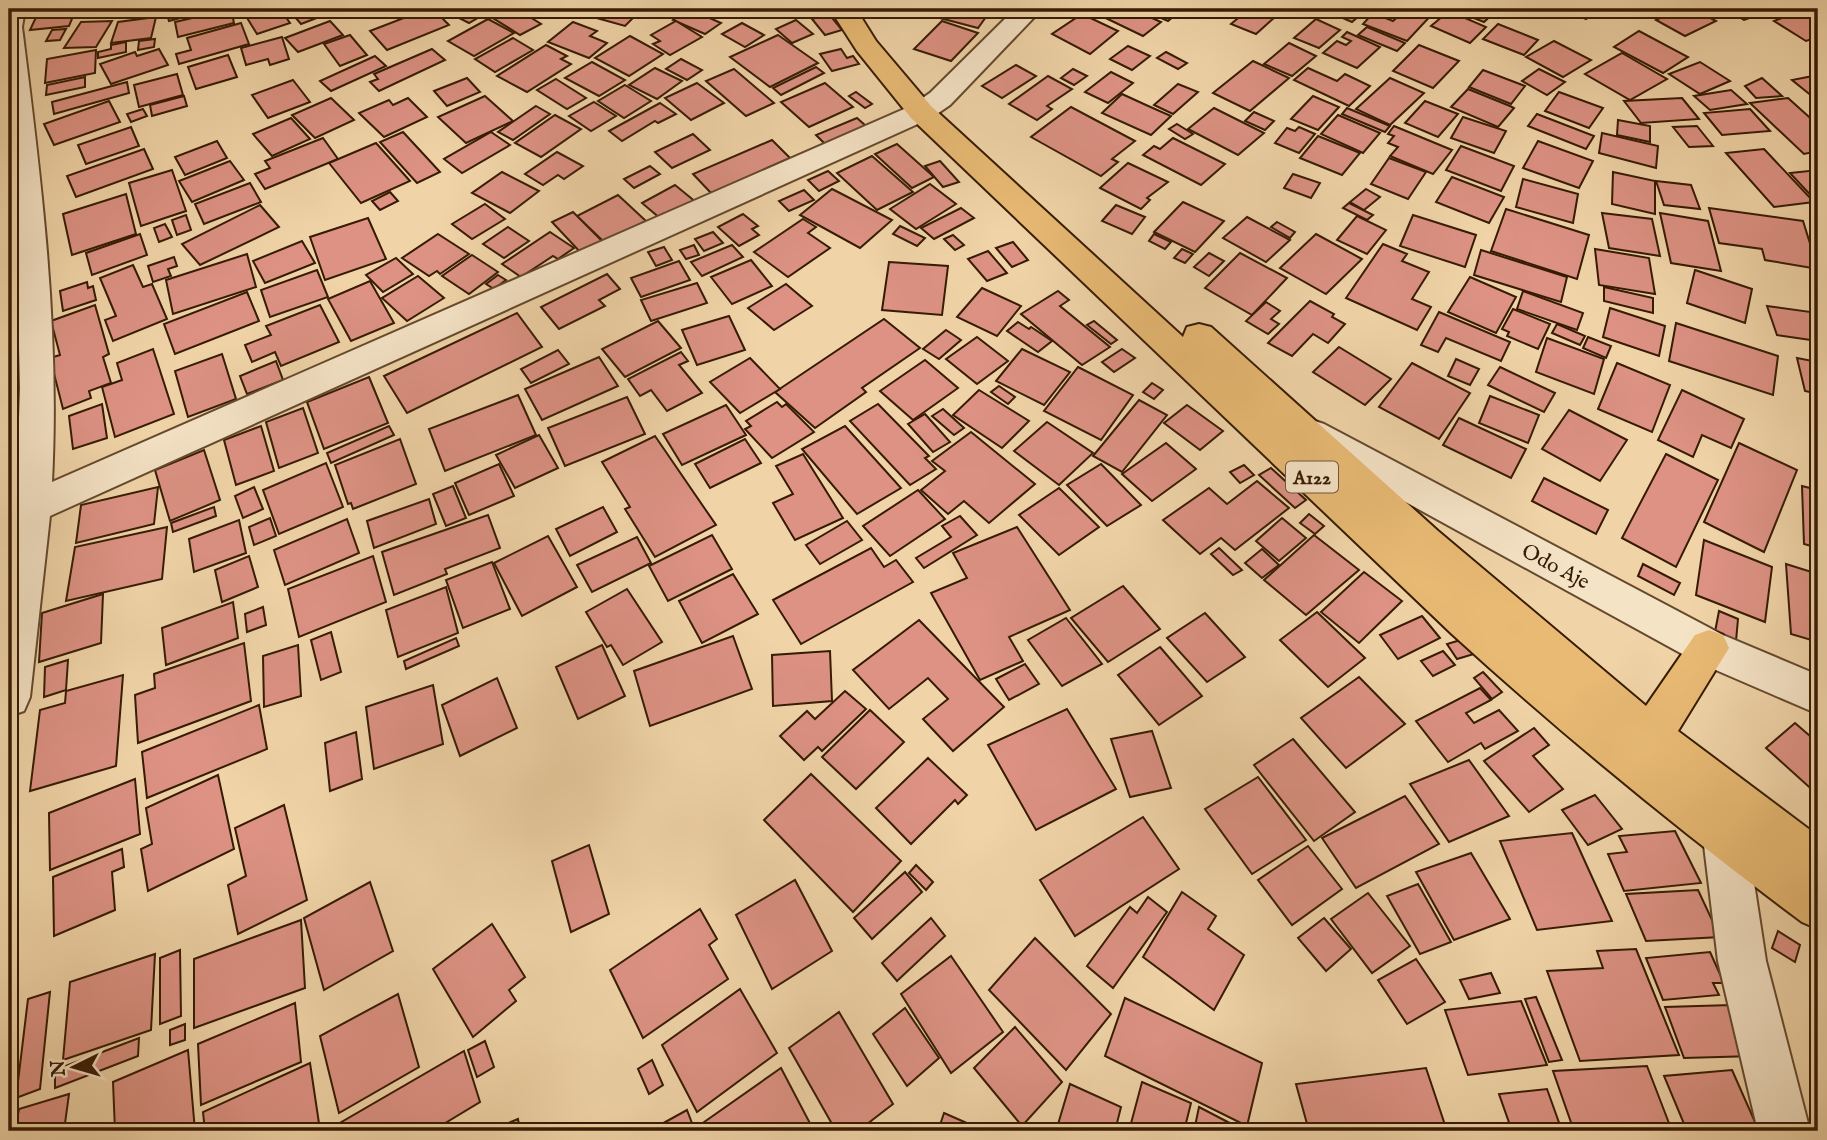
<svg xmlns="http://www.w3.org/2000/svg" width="1827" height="1140" viewBox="0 0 1827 1140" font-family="'IM FELL English',serif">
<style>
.building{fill:#dd9284;stroke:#361b04;stroke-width:2}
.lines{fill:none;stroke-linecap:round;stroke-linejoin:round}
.minor-casing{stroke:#64492d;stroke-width:4}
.highway-casing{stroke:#361b04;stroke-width:4}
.minor{fill:#f5e3c6;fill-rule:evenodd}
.highway{fill:#e8ba74;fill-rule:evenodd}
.labels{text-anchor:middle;stroke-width:7;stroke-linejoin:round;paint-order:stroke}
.shield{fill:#f5e3c6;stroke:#6f573e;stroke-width:2}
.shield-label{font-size:19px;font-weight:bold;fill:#361b04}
.street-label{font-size:21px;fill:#361b04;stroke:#f5e3c6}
</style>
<rect width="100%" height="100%" fill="#f0d4a8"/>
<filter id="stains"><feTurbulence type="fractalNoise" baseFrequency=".00286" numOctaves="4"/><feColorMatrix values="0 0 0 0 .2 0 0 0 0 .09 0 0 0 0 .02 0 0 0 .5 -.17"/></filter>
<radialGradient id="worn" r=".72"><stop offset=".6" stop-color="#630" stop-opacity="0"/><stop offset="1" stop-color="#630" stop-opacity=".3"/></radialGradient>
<g class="building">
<polygon points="76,9 69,26 30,30 38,13"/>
<polygon points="82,9 111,9 108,16 76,18"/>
<polygon points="165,9 215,9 169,21"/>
<polygon points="231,9 234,23 178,37 175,22"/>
<polygon points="255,9 280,9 290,23 257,34 244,13"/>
<polygon points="288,9 323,9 327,14 301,24"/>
<polygon points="427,9 433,9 449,25 387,50 370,31"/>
<polygon points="448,9 493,9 469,23 445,11"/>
<polygon points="500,9 517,9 541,24 520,35 488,15"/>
<polygon points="602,9 642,9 625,26 593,17"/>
<polygon points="689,9 721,23 705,34 673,20"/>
<polygon points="915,9 986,9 991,10 978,28 913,11"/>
<polygon points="1087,9 1132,9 1161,22 1143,36"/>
<polygon points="1141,9 1182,9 1168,21"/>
<polygon points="1242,9 1255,9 1275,17 1256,34 1231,24 1237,19 1233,17"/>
<polygon points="1322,9 1367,9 1352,22"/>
<polygon points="1403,9 1437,9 1407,41 1363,24 1373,13 1393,21 1405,10"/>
<polygon points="1451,9 1498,9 1484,22"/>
<polygon points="1563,9 1599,9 1586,19"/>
<polygon points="1678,9 1694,9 1716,21 1685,36 1656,20"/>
<polygon points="1725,9 1762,9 1767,12 1744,20"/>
<polygon points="1449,11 1486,27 1470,43 1431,26"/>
<polygon points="1801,11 1818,21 1818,37 1806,41 1774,21"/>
<polygon points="829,14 842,30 825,35 812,19"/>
<polygon points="1082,14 1118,31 1090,54 1052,34"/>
<polygon points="156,17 151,38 111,43 118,22"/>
<polygon points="488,19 514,33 474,56 448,41"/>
<polygon points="1316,19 1340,30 1319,48 1294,38"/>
<polygon points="796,20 813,34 792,43 776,29"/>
<polygon points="112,21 96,47 64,48 81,22"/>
<polygon points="330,21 343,35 298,52 285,38"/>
<polygon points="676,21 702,37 670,55 653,44 660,41 651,35"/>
<polygon points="942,21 978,33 951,61 914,49"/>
<polygon points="573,22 597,31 590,36 607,43 589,58 548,42"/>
<polygon points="241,23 249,44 179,64 176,54 191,50 187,38"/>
<polygon points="742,23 764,35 745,47 722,34"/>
<polygon points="1498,24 1538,40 1524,55 1483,39"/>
<polygon points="1367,27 1405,43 1397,51 1358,35"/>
<polygon points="66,29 60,40 46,41 52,30"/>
<polygon points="1639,31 1688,57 1663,73 1614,47"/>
<polygon points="1347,32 1380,47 1357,68 1323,53 1337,41 1346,45 1351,41 1342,37"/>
<polygon points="350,35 367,55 340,66 324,44"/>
<polygon points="778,35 818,63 770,87 730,57"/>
<polygon points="630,36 663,54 629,76 595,58"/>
<polygon points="282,37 289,59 270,65 268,59 246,65 241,48"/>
<polygon points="513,38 533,50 495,72 475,59"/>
<polygon points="155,39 154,47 138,50 139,41"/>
<polygon points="1554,41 1591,60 1563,77 1526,57"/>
<polygon points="126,42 126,52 98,58 98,52 111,49 111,45"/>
<polygon points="1289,43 1316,56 1292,76 1264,64"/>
<polygon points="546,45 567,56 561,59 571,64 527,92 497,76"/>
<polygon points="1419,45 1459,61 1433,88 1393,71"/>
<polygon points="1128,46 1150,56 1132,70 1110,59"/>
<polygon points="159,49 168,65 111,84 100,64 135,52 137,56"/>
<polygon points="432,49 445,60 379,91 370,82 378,79 374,74"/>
<polygon points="841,49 847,58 853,56 859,64 832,71 820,54"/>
<polygon points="96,50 95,73 45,83 47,59"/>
<polygon points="1166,52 1187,63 1178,69 1157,58"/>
<polygon points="1622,53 1667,79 1630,100 1585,74"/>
<polygon points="228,55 237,77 196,89 188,67"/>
<polygon points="375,56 386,66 331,91 320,81"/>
<polygon points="681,59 702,70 687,80 666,69"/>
<polygon points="1253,61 1289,78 1250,111 1213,93"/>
<polygon points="592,62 625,80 599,96 565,78"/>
<polygon points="1700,62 1730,81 1700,94 1669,74"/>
<polygon points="1016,65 1036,76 1002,98 982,86"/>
<polygon points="816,67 824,73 781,95 773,88"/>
<polygon points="655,68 682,81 657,99 629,85"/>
<polygon points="1308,68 1337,81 1345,74 1370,86 1349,106 1294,80"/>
<polygon points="734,69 774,103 746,116 706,81"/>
<polygon points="1073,69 1087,76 1074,85 1061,78"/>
<polygon points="1539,69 1565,82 1547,95 1522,81"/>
<polygon points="1483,70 1525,86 1511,104 1469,87"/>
<polygon points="1111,72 1133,83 1108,103 1085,92"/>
<polygon points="177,74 183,95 139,107 134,85"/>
<polygon points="1818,75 1818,101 1792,80"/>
<polygon points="1048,76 1072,89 1047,106 1052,109 1037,120 1009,104"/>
<polygon points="85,77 85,87 46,95 47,85"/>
<polygon points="467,78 480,92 447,106 434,91"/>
<polygon points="1390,78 1424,93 1390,125 1356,109"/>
<polygon points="1762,78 1782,96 1756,98 1745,86"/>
<polygon points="556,79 586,98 567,109 537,90"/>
<polygon points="293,80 310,102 268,118 252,95"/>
<polygon points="127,82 129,93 54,114 52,102"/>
<polygon points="697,83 724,103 691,120 665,98"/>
<polygon points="825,83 853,107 809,127 781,102"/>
<polygon points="1178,84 1198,92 1173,114 1154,105"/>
<polygon points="625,85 651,101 624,118 598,101"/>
<polygon points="1468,89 1510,106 1514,108 1498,127 1451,107"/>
<polygon points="1731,90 1747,104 1710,110 1694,96"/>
<polygon points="856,92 872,104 865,108 849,96"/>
<polygon points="1559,92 1603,108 1589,128 1545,111"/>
<polygon points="1122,94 1146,105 1171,116 1151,135 1102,113"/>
<polygon points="184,96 187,106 152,116 150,105"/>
<polygon points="485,96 513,121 466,143 438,117"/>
<polygon points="1313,96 1339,107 1318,130 1291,119"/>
<polygon points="331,98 354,120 315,138 292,115"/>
<polygon points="408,98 427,117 384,137 359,113 389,100 393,105"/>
<polygon points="1682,98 1699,119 1641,123 1624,101"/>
<polygon points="1788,98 1818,125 1818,151 1804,154 1750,103"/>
<polygon points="109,101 120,122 54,145 44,124"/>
<polygon points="1425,101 1458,114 1438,137 1405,123"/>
<polygon points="594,102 616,116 591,131 569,116"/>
<polygon points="660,103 676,114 658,123 655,121 622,141 609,131"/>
<polygon points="536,106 550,114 513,140 498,132"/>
<polygon points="1071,107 1135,141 1112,159 1118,162 1101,176 1031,137"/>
<polygon points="1214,108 1264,133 1238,155 1188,129"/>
<polygon points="1347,108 1390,126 1385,132 1342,114"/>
<polygon points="143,109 147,116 131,122 127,114"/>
<polygon points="1750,109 1770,131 1722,135 1704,113"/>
<polygon points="1254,112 1274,121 1265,130 1245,121"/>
<polygon points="1537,114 1594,136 1586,149 1528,126"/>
<polygon points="555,115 581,129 541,157 515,143"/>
<polygon points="1338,115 1380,133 1363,153 1321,134"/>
<polygon points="1463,117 1506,131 1494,153 1451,138"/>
<polygon points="291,118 310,139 272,156 253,134"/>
<polygon points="857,118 866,126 825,144 816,135"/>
<polygon points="1618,120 1650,126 1650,142 1617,135"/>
<polygon points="1177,124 1193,134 1185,139 1169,129"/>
<polygon points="1394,126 1452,150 1433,174 1390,156 1398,147 1388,143 1394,136 1388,134"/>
<polygon points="1697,126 1713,146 1689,147 1673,127"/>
<polygon points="131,127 139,146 86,164 78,145"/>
<polygon points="1299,127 1315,134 1299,153 1275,143 1287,128 1295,131"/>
<polygon points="403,132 440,172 417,183 380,142"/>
<polygon points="491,132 510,145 462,173 444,159"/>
<polygon points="1602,133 1658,146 1656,168 1599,153"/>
<polygon points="693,134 710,150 672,168 655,152"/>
<polygon points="1318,136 1360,153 1342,175 1300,158"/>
<polygon points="323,138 338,159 265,189 255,174 270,168 265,161"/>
<polygon points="1173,138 1225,164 1201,185 1143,155 1154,146 1160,149"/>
<polygon points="772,140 790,158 711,193 693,174"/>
<polygon points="217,141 227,158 185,175 175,157"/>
<polygon points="1538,141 1593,161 1579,188 1523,168"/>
<polygon points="376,143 410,181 361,203 329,163"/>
<polygon points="897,144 934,177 912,188 875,154"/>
<polygon points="1461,146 1514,166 1501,191 1446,170"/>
<polygon points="144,149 153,169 76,197 67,176"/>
<polygon points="1764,149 1814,202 1774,207 1726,153"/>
<polygon points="557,152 583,166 564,179 558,175 543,185 525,174"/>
<polygon points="872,156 913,192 877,210 837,173"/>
<polygon points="1389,158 1426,172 1408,199 1371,184"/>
<polygon points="230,161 244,180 192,202 179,181"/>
<polygon points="940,161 959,182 943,187 925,166"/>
<polygon points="1128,163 1168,182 1147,198 1150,200 1141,209 1100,188"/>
<polygon points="650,166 660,174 634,188 624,179"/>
<polygon points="172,170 186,211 141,226 129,183"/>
<polygon points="1818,170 1818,200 1816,201 1790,173"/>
<polygon points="828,171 839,181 819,191 808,180"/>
<polygon points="502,172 539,191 510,213 472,193"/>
<polygon points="1613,172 1655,181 1655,214 1612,204"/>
<polygon points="1293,174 1320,183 1311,198 1284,188"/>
<polygon points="1452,177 1504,197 1489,223 1436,202"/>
<polygon points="1523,179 1578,194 1573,223 1516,207"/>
<polygon points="1656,181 1691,185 1700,209 1664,205"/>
<polygon points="250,183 261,202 204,224 195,204"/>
<polygon points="930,184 956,204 916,229 890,209"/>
<polygon points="675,185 697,203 661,219 642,203"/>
<polygon points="832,189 838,192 892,220 860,248 800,215"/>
<polygon points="1366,189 1380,197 1364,210 1350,202"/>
<polygon points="804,190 814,200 789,211 779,201"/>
<polygon points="390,192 398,201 380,210 372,201"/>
<polygon points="126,194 136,234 72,255 63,214"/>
<polygon points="618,195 646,221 604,242 577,216"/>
<polygon points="1183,202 1224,221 1195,252 1154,232"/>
<polygon points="1349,203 1373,215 1367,220 1343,208"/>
<polygon points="485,204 505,219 472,239 452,224"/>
<polygon points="260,205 279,227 200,265 182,244"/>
<polygon points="1116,205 1145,217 1132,234 1102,221"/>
<polygon points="961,208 974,218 934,239 921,228"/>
<polygon points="1709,208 1803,221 1818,269 1765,260 1762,249 1719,243"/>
<polygon points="1506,209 1589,235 1577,279 1491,251"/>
<polygon points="573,212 604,243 582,254 552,222"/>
<polygon points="1602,213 1652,219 1660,256 1609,248"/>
<polygon points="1660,213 1708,221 1721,271 1671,263"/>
<polygon points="743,214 758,226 752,229 759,235 739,246 718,227"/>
<polygon points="186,215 191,230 177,235 172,220"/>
<polygon points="1413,215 1476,235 1465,267 1400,246"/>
<polygon points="1357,216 1386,230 1367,254 1337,240"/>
<polygon points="1247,217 1290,240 1266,262 1223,238"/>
<polygon points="368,218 386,259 325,280 310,237"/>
<polygon points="803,219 816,227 808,233 830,248 788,277 754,252"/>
<polygon points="1277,222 1295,232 1290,238 1271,227"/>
<polygon points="165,224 172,237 159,242 154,228"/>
<polygon points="900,226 925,238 917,246 893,234"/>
<polygon points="508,227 529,241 504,258 483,244"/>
<polygon points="550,232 574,248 558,259 553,256 521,277 502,264"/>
<polygon points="713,232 723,243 704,251 695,239"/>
<polygon points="140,234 147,255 92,275 86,253"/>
<polygon points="438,234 469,254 440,274 437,271 429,276 402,258"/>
<polygon points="1154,234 1171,242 1165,249 1149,241"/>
<polygon points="1316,234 1362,259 1326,294 1280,268"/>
<polygon points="953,235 964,245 955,250 944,239"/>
<polygon points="302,241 315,263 265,283 253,261"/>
<polygon points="1013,242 1028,260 1012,267 996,248"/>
<polygon points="1383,244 1407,254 1402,261 1429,272 1412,299 1431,307 1417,330 1346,298"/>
<polygon points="694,245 699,255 686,259 680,250"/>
<polygon points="732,245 743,257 702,276 691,262"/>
<polygon points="664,247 672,260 656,266 648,252"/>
<polygon points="1182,249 1193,254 1185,263 1174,258"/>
<polygon points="1595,249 1649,258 1655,294 1599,285"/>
<polygon points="1481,250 1567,277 1561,302 1474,275"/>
<polygon points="988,251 1007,273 987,281 968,259"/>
<polygon points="1209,253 1224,261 1209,276 1194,267"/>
<polygon points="1240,253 1287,278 1252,315 1205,288"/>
<polygon points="247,254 256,287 173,314 166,280"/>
<polygon points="472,255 498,272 469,294 442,276"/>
<polygon points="174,257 177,266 168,269 171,276 153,282 148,266"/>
<polygon points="396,258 413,274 383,292 366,275"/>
<polygon points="751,260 772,286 732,304 711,277"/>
<polygon points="679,261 690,280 641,297 631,278"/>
<polygon points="889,262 948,266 942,315 882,310"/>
<polygon points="133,265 143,287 152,284 167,319 113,341 105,320 116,316 100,278"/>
<polygon points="317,270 328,297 270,317 261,290"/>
<polygon points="1695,270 1752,289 1745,323 1687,303"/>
<polygon points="607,274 620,289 599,300 605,306 559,329 541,307"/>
<polygon points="498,275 506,280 494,289 486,284"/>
<polygon points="418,276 444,298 407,321 382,298"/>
<polygon points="1470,277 1516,297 1496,333 1448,312"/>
<polygon points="370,281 394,323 351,341 328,299"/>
<polygon points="87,282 88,288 93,286 96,300 63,311 60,291"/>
<polygon points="697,283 707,303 651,321 641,300"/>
<polygon points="786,284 812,306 774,330 748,308"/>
<polygon points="1604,287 1653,298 1653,313 1604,301"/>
<polygon points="982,288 1021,306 997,336 957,317"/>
<polygon points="1058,291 1069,300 1060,306 1110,347 1082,365 1021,314"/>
<polygon points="1523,291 1583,313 1577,330 1517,309"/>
<polygon points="247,292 259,321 175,354 164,324"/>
<polygon points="1310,301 1334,314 1332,317 1345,324 1328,343 1313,334 1292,356 1268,343"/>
<polygon points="1266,302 1280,311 1271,319 1279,324 1268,334 1246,321"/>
<polygon points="95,305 109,354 103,357 111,383 89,391 91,398 63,409 50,358 60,355 51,321"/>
<polygon points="320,305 339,342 281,366 275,352 252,362 245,345 271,335 266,326"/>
<polygon points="1767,306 1818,313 1818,341 1777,335"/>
<polygon points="1610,308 1665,326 1659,356 1603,337"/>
<polygon points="1513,309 1550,324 1538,349 1507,336 1509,332 1502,329"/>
<polygon points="1439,312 1510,342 1501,361 1446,338 1438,352 1421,345"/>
<polygon points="517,313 542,347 407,413 384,376"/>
<polygon points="729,316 745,350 697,365 682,330"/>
<polygon points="884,319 920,348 862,388 866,392 815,428 775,392"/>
<polygon points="658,321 681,348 625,377 602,349"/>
<polygon points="1094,321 1117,340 1111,344 1087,325"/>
<polygon points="1018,322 1029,329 1031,327 1052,341 1038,352 1007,331"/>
<polygon points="1676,323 1778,356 1773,395 1669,361"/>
<polygon points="1557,324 1585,336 1580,345 1552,333"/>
<polygon points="946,330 961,340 939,359 923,349"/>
<polygon points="977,337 1008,361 977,384 946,359"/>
<polygon points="1588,337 1611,346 1606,358 1583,348"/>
<polygon points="15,338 16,364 9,366 9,340"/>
<polygon points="1547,338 1604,359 1594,394 1536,372"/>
<polygon points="1339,347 1391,379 1365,405 1313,372"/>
<polygon points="153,349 174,414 115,437 102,387 122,380 117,363"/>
<polygon points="1022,349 1070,372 1044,405 996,381"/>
<polygon points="1122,349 1135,358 1114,372 1102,362"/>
<polygon points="558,350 569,364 531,383 521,369"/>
<polygon points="681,352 688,361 679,365 702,393 667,411 651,390 640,396 628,379"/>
<polygon points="222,354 236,399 188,417 175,371"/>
<polygon points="599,357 618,386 542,420 525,389"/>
<polygon points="750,358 780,389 740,413 710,382"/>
<polygon points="1797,358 1818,362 1818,394 1805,391"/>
<polygon points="1456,359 1479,369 1470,385 1448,376"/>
<polygon points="925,360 958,388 913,420 880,391"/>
<polygon points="276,361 283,380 247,394 240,376"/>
<polygon points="1412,363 1470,393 1439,439 1379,407"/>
<polygon points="1617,363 1670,385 1652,432 1598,409"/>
<polygon points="1078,367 1133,395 1101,440 1044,411"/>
<polygon points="1500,367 1555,393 1544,412 1488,385"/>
<polygon points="369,377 388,423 324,449 307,402"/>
<polygon points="1152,383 1163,390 1154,399 1143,392"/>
<polygon points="999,386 1015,397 1008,404 991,392"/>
<polygon points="979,390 1029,421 1002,448 953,415"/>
<polygon points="1682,390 1744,419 1731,448 1702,435 1693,457 1658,440"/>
<polygon points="518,395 536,435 445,471 429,429"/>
<polygon points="1490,396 1539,415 1528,443 1479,423"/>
<polygon points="627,397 645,434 565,466 548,428"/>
<polygon points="1139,400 1167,415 1122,472 1093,456"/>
<polygon points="777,402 782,407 786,404 814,432 772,458 745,429 751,426 746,421"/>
<polygon points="102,404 107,438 73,449 69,416"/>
<polygon points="878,404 929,456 925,458 936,469 910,485 850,421"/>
<polygon points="726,405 746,435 682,465 663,434"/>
<polygon points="1187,405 1223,431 1200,450 1164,423"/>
<polygon points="303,408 318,453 279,468 266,422"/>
<polygon points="943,409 964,428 954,435 932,416"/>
<polygon points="1569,410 1627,440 1600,481 1542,449"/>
<polygon points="925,414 950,442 933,452 908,424"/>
<polygon points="1459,418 1526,449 1511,478 1443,445"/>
<polygon points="1814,420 1818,422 1818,480 1810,477"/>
<polygon points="1047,422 1093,453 1059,485 1014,451"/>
<polygon points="261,426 274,471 236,485 224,440"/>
<polygon points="389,426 394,435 331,463 327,453"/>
<polygon points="845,426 901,488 857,514 802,449"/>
<polygon points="971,432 1035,484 989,523 964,501 948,514 921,490 945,471 932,461"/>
<polygon points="539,435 558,468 515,488 496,455"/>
<polygon points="655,436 716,525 655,557 625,509 630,507 602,462"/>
<polygon points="400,439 416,484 353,509 351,503 348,504 335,465"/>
<polygon points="745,439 761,463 710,488 695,464"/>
<polygon points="1166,443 1196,469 1152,501 1122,474"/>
<polygon points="1739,443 1797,470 1764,552 1704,522"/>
<polygon points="204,450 220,500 170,521 155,470"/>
<polygon points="803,454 843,518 795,540 773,503 793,494 776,466"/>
<polygon points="1666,454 1718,480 1676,567 1622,538"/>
<polygon points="326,463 343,507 279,534 263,490"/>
<polygon points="499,464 514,496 469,515 455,483"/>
<polygon points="1101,464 1141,505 1107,526 1067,485"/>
<polygon points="1244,465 1254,475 1240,483 1230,472"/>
<polygon points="1271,468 1306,500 1295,508 1259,475"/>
<polygon points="1544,478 1608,510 1596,534 1532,501"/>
<polygon points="1257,481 1289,508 1235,550 1221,538 1200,554 1163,520 1209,488 1227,504"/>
<polygon points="453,486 466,518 446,526 433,494"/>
<polygon points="1802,486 1818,490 1818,548 1804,544"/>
<polygon points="158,487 154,524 76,543 81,505"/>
<polygon points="254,487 263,509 243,518 235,496"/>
<polygon points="1059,488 1099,527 1059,555 1019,515"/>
<polygon points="918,490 945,519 890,556 863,526"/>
<polygon points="429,499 436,524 374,548 367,521"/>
<polygon points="214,507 216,516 173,532 171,523"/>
<polygon points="603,507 617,532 570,556 556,529"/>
<polygon points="1309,514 1324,526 1315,534 1300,523"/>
<polygon points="488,515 500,548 445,569 447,574 394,595 382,552"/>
<polygon points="960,516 977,535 924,568 916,558 951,537 942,526"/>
<polygon points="270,518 276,536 254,545 249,527"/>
<polygon points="1282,518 1306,538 1279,561 1256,541"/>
<polygon points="347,519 359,553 285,585 274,550"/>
<polygon points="239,520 246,553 194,572 189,539"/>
<polygon points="847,521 862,540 820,564 806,545"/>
<polygon points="167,527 162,579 66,601 75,547"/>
<polygon points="1017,527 1070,610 1009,637 1023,661 980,680 931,593 967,578 953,553"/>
<polygon points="712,535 732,569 668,601 649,566"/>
<polygon points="1314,535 1359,570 1306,615 1264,580"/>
<polygon points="548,536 577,587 522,616 494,563"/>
<polygon points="637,537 651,563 592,592 577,565"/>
<polygon points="1704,540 1772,567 1765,622 1696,595"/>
<polygon points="871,548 884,567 896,560 913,582 801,644 773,600"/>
<polygon points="1219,548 1242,570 1233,575 1211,554"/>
<polygon points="1262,549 1279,565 1262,578 1245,563"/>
<polygon points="249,556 258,587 222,602 215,570"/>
<polygon points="373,556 386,602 299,637 288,589"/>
<polygon points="492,562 510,609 463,628 446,580"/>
<polygon points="1643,564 1680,583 1674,595 1638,576"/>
<polygon points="1786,564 1818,574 1818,642 1791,634"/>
<polygon points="1364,572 1402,601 1359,643 1321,612"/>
<polygon points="733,574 758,614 702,643 679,601"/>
<polygon points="1123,586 1160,629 1108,662 1071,618"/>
<polygon points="446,587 458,633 398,657 386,610"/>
<polygon points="627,589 662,642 623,665 611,645 607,647 586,612"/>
<polygon points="103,594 101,643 39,662 42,613"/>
<polygon points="233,602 238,638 166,665 162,628"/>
<polygon points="263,607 266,625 247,632 245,614"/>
<polygon points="1719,611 1738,619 1736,641 1715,632"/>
<polygon points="1317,612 1365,658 1328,687 1280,640"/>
<polygon points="1205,613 1245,657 1207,682 1167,638"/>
<polygon points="1422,616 1440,638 1398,659 1380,635"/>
<polygon points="1066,618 1102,664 1062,686 1028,640"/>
<polygon points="919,620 1004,707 953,751 923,719 948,699 928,678 889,709 853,670"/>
<polygon points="331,632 341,672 321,680 311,640"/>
<polygon points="733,636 752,689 650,726 634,671"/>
<polygon points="456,638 459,646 406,669 404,661"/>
<polygon points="1464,639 1474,654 1457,659 1447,644"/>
<polygon points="244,643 251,701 138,743 135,695 155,688 154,674"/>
<polygon points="298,645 301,696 264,707 263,656"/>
<polygon points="602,645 625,696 578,719 556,667"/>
<polygon points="1160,647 1202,696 1159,725 1118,675"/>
<polygon points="830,651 832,701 773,706 772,655"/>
<polygon points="1443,651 1455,665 1433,676 1421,661"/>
<polygon points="68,660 66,690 44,697 45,667"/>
<polygon points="1025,664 1039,684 1009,700 996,679"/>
<polygon points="1483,672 1502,692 1492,699 1474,678"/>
<polygon points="123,675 116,766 30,791 40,710 65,703 66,691"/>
<polygon points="1359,677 1405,724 1346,768 1301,718"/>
<polygon points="497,678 517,728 460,756 442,705"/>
<polygon points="433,685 443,744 374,769 366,707"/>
<polygon points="1480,688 1491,700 1466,713 1474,723 1499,710 1518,731 1485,749 1481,743 1448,762 1416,721"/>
<polygon points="845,691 866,709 822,751 818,747 804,760 780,736 807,711 815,719"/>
<polygon points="259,705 267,749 147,798 142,752"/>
<polygon points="1067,709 1116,789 1036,830 988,745"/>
<polygon points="870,710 904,742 856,789 822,757"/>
<polygon points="1795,723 1818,743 1818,795 1766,748"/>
<polygon points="1534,728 1549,745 1533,756 1563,789 1529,812 1484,761"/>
<polygon points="1152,731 1171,788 1130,797 1111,739"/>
<polygon points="356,732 362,779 330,791 325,743"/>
<polygon points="1293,739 1355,812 1314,841 1254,765"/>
<polygon points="928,758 967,795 958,804 955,800 911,844 876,808"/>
<polygon points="1469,760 1509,816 1449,842 1410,784"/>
<polygon points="811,774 901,861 853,912 764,820"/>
<polygon points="218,775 234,849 148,891 141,849 152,844 146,808"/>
<polygon points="1258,777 1306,840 1252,874 1205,809"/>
<polygon points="135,779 140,834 50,870 49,813"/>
<polygon points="1595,795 1622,829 1588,845 1562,810"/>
<polygon points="1405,796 1439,844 1356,888 1322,838"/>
<polygon points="284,805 307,900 238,934 228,885 246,876 235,828"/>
<polygon points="1143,817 1179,869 1075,936 1040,880"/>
<polygon points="1675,831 1701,883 1624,891 1608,854 1627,852 1619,836"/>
<polygon points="1572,833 1612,921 1537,930 1500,841"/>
<polygon points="589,845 609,914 571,932 552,861"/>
<polygon points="1308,846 1342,889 1292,925 1258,880"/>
<polygon points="122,849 124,867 112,872 115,910 54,936 53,877"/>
<polygon points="1471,853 1510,919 1454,940 1416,872"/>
<polygon points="916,865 933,882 926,890 909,873"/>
<polygon points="905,872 922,892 872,939 854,918"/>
<polygon points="795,880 832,951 772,989 736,915"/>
<polygon points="370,882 393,951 324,990 304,918"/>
<polygon points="1418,884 1451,942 1420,954 1387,896"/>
<polygon points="1698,890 1720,937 1646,941 1626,894"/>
<polygon points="1182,892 1216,916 1208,929 1244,955 1214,1010 1143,957"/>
<polygon points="1368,893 1410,946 1372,973 1331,919"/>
<polygon points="1148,897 1167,912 1113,988 1087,966 1130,907 1137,913"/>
<polygon points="700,909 717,939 709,945 728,979 643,1038 610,970"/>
<polygon points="931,918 945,936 897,981 882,963"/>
<polygon points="1324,918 1351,949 1326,971 1298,938"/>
<polygon points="301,920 305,988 194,1028 194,959"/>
<polygon points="492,924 525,977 509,990 516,1001 473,1037 433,969"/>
<polygon points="1778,931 1800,945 1795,962 1772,948"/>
<polygon points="1035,938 1111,1014 1066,1070 989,990"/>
<polygon points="1636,949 1679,1055 1580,1061 1547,971 1603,968 1597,951"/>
<polygon points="180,950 181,1016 160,1024 160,958"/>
<polygon points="1710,952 1724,983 1713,983 1719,995 1663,1000 1646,958"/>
<polygon points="155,954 151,1030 63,1060 70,982"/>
<polygon points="951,956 1003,1032 951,1073 901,994"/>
<polygon points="1416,959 1445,1002 1407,1024 1378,980"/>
<polygon points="1491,973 1500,993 1469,999 1460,980"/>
<polygon points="740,989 777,1053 697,1112 662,1045"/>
<polygon points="50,992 40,1089 16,1098 28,999"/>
<polygon points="398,994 419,1067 339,1113 320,1036"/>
<polygon points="1813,996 1818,998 1818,1072"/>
<polygon points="1536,997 1562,1060 1549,1062 1525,999"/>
<polygon points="1125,998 1262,1063 1247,1126 1105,1056"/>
<polygon points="1521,1001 1547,1065 1468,1075 1445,1010"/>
<polygon points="295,1003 301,1062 201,1105 198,1044"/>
<polygon points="1732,1005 1754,1056 1684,1058 1665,1007"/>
<polygon points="905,1008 939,1058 907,1086 873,1034"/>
<polygon points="839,1012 893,1104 858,1131 836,1131 789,1048"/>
<polygon points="185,1024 185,1040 170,1045 170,1030"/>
<polygon points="1015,1027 1062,1082 1022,1126 974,1068"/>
<polygon points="139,1038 138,1056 55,1088 55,1070"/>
<polygon points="485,1041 494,1067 477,1077 468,1050"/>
<polygon points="188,1050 195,1131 115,1131 113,1082"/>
<polygon points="464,1051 480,1102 432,1131 326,1131"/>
<polygon points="652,1060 663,1085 649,1094 638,1069"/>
<polygon points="310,1063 320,1130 205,1131 203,1112"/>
<polygon points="1647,1066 1672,1131 1574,1131 1553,1071"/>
<polygon points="781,1068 814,1131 699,1131 697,1127"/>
<polygon points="1426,1068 1447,1131 1309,1131 1296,1084"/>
<polygon points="1732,1070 1759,1131 1687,1131 1664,1076"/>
<polygon points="1142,1082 1191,1103 1184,1131 1129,1131"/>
<polygon points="1070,1084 1121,1107 1115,1131 1056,1131"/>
<polygon points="1547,1089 1562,1131 1512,1131 1499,1094"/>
<polygon points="69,1094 64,1131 15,1131 19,1109"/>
<polygon points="1199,1107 1245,1131 1194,1131"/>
<polygon points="687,1110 695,1131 649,1131"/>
<polygon points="944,1113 985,1131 938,1131"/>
<polygon points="518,1119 520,1131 489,1131"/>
</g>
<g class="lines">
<g class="minor-casing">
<g id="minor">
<path d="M9 9H25L22 27C41 178 60 329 52 482L911 106 930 93 1015 9H1042L950 105 931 118 50 516 30 697 24 711 9 716V552L18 448 20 388 17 267 9 152Z"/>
<polygon points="1312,420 1324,424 1723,635 1818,675 1818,714 1695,661 1300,444 1294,434 1300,424"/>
<polygon points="1728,792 1744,799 1750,814 1747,837 1766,961 1810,1131 1758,1131 1718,961 1703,837 1706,814 1712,799"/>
</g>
</g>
<g class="highway-casing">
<path id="highway" d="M830 9H856L876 41 931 106 1183 337 1187 327 1199 324 1211 327 1438 531 1646 706 1695 635 1709 630 1723 635 1729 648 1678 731 1818 836V929L1802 922C1681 832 1564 736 1452 634L911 118 857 51Z"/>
</g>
<use href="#minor" class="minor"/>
<use href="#highway" class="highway"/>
</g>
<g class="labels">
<rect class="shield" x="1286" y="461.5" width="52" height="31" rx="5"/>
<g class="shield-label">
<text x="1312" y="484">A122</text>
</g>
<g class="street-label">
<text transform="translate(1556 566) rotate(28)" y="7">Odo Aje</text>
</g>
</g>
<rect width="1827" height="1140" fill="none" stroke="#f0d4a8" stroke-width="35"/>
<rect x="10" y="10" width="1806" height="1119" fill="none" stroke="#361b04" stroke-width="3.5"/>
<rect x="18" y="18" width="1792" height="1105" fill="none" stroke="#361b04" stroke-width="2"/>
<g transform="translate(74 1067) rotate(265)" stroke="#f5e3c6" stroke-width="5" paint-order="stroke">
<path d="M0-5L12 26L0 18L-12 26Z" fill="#361b04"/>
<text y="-10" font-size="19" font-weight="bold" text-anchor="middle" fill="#361b04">N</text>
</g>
<rect width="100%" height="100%" filter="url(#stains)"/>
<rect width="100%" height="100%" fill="url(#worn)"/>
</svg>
